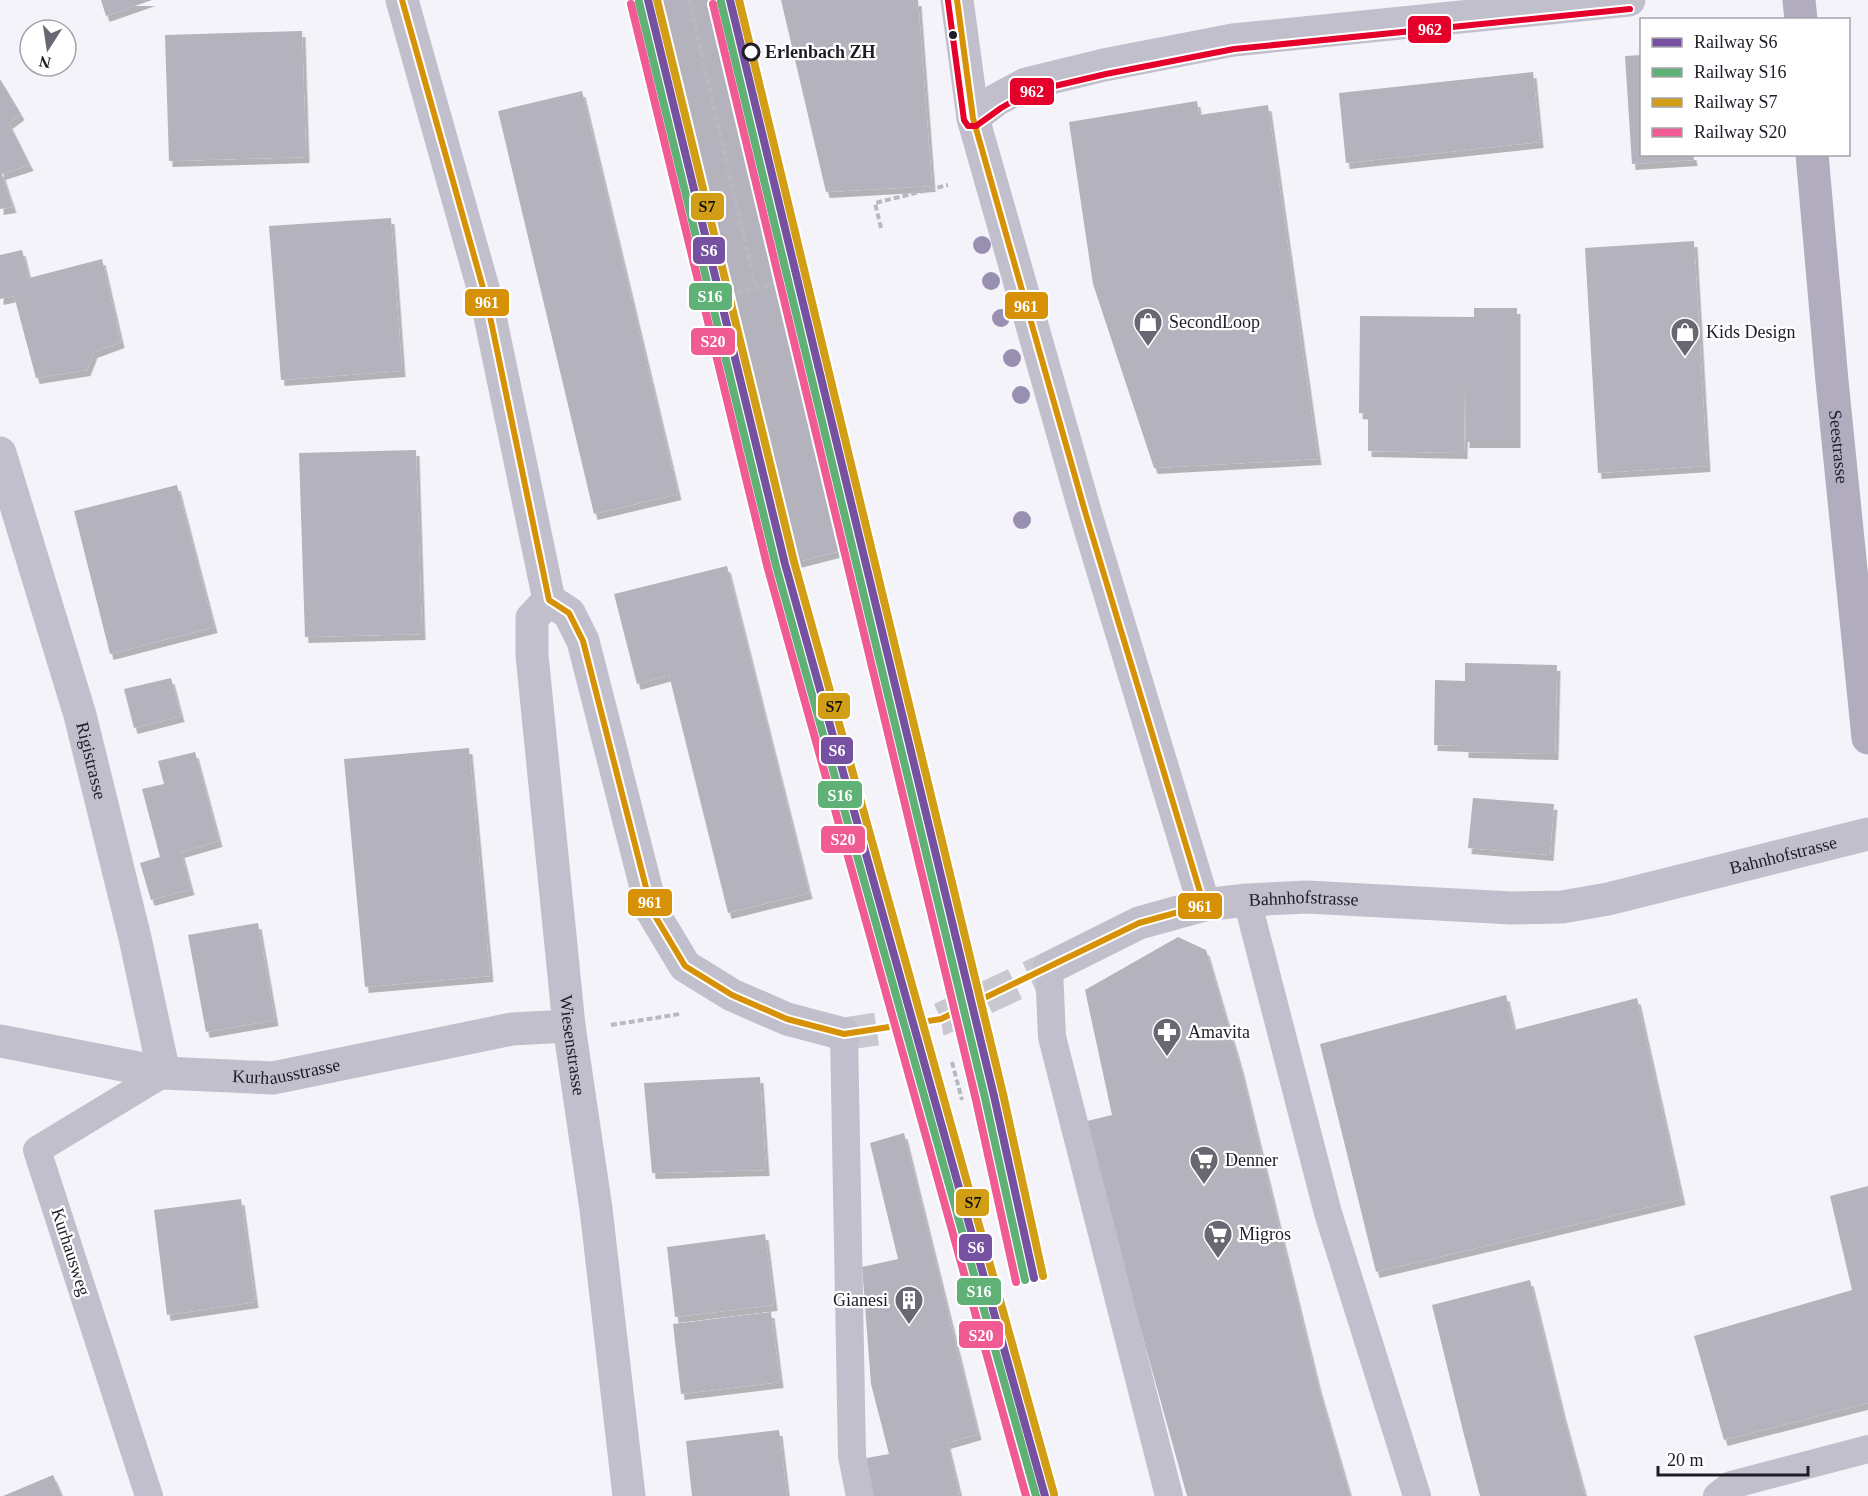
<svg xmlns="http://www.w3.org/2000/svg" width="1868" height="1496" viewBox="0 0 1868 1496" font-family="Georgia,serif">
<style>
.building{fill:#b4b2bc;filter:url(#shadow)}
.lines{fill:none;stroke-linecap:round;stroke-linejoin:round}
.street-tunnel{stroke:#c9c8d0;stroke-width:33;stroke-dasharray:33 16;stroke-linecap:butt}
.path{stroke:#b9b8c0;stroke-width:4;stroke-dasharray:6 3;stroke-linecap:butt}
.lane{stroke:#c2bfcc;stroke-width:28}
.street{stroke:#c2bfcc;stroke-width:33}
.primary{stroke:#b1adbe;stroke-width:33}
.bus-1-casing{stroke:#fff;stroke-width:10}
.bus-2-casing{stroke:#fff;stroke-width:10}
.bus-1{stroke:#d69106;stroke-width:6}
.bus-2{stroke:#e4002b;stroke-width:6}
.rail-1-casing{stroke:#fff;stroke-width:12}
.rail-2-casing{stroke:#fff;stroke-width:12}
.rail-3-casing{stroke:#fff;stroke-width:12}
.rail-4-casing{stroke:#fff;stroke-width:12}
.rail-1{stroke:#7751a1;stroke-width:8}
.rail-2{stroke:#60b176;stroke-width:8}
.rail-3{stroke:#d19e15;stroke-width:8}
.rail-4{stroke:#f05b94;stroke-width:8}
.tree{fill:#9990b1}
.bus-dot{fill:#1e1c27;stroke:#fff;stroke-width:2}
.stop-dot{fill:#fff;stroke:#1e1c27;stroke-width:3}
.labels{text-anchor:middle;stroke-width:4.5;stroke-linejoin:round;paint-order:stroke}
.stop-label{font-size:18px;font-weight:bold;fill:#1e1c27;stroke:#fff;text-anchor:start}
.poi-label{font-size:18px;fill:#1e1c27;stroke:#fff;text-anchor:start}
.street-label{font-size:18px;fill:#1e1c27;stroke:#fff}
.line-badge{stroke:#fff;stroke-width:2}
.badge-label{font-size:16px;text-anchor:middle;font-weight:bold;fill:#fff}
.pale-badge-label{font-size:16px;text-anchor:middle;font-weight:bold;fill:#111}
</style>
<defs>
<filter id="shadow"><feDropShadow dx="3.5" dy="6" stdDeviation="0" flood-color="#0004"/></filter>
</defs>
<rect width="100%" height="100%" fill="#f4f3fa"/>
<g class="building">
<polygon points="101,0 152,0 106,16"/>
<polygon points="659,0 716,0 844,550 797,562"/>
<polygon points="781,0 918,0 932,186 826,192"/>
<polygon points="302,31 306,157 169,161 165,35"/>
<polygon points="1642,55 1642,154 1693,154 1694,160 1632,164 1625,56"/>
<polygon points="1533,72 1540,142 1346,163 1339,93"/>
<polygon points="0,79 21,114 9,123 30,165 2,174 13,207 0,209"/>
<polygon points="582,91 678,494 594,514 498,111"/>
<polygon points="1197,101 1199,115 1268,105 1318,459 1154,468 1093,284 1069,122"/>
<polygon points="391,218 402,371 281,380 269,226"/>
<polygon points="1694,241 1707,466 1598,473 1585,248"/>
<polygon points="22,250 29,278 102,259 121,342 94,352 87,370 36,378 14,296 0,299 0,255"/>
<polygon points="1474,308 1517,308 1517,442 1466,442 1465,382 1464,453 1368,451 1368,414 1359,413 1360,316 1474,317"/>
<polygon points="416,450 422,634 305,637 299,453"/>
<polygon points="177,485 214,627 110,654 74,511"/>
<polygon points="727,566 809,893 728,913 669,675 637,684 614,594"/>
<polygon points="1465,663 1557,665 1555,754 1465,752 1465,746 1434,745 1435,680 1465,681"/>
<polygon points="171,678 181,716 134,728 124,689"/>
<polygon points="469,748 490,976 365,987 344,759"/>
<polygon points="195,752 219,841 181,852 191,889 151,900 140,863 160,857 142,789 164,784 158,761"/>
<polygon points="1473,798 1554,804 1550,855 1468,848"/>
<polygon points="258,923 275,1020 206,1032 188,935"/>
<polygon points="1178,937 1206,950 1240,1066 1318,1386 1350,1496 1187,1496 1083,1122 1112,1115 1085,990"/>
<polygon points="1506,995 1514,1030 1637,998 1682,1199 1376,1272 1320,1044"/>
<polygon points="760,1077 766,1170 652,1173 644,1083"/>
<polygon points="904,1133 978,1434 947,1443 960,1496 871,1496 861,1459 889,1454 871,1384 862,1267 898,1259 870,1143"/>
<polygon points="1868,1186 1868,1403 1724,1440 1694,1336 1852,1290 1830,1196"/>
<polygon points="241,1199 255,1302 167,1315 154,1210"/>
<polygon points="765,1234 774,1305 675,1317 667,1247"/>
<polygon points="1530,1280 1562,1411 1585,1496 1480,1496 1464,1435 1432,1305"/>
<polygon points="771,1312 780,1382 681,1394 673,1324"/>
<polygon points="779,1430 787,1496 692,1496 686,1441"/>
<polygon points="53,1475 62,1496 3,1496"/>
</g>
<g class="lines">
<polyline class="street-tunnel" points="844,1034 941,1019 1049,968"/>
<g class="path">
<polyline points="689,0 756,288"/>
<polyline points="881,228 875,203 948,185"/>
<polyline points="737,293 782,282"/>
<polyline points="611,1025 680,1014"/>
<polyline points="952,1062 962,1100"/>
</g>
<g class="lane">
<polyline points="1247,900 1328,1213 1417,1496"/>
<polyline points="1049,968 1052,1037 1169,1496"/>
<polyline points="844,1034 852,1456 860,1496"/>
<polyline points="149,1496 37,1150 164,1073"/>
<polyline points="1717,1496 1731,1485 1868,1449"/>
</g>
<g class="street">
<polyline points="402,0 487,302 549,600 569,613 583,641 652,911 685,966 732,995 787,1019 844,1034"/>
<polyline points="957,0 973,118 1086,515 1204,905"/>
<polyline points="973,118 996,100 1026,84 1104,65 1233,40 1629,0"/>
<path id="s1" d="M0 453 80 715 135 938 164 1073"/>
<path id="s2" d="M549 600 532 618V655L569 1026 596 1209 629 1496"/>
<path id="s3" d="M1049 968 1139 923 1204 905 1247 900 1307 897 1512 908 1562 907 1608 899 1868 834"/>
<path id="s4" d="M0 1041 164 1073 273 1078 512 1029 569 1026"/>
</g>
<g class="primary">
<polyline points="1799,0 1801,20"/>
<path id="s5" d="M1812 154 1832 381 1868 738"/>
</g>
<g class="bus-1-casing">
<polyline id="bus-1" points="402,0 487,302 549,600 569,613 583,641 652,911 685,966 732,995 787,1019 844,1034 941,1019 1139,923 1204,905 1086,515 973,118 957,0"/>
</g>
<g class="bus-2-casing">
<polyline id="bus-2" points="948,1 964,120 968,126 976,126 1001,108 1029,92 1106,74 1234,49 1630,9"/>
</g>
<use href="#bus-1" class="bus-1"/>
<use href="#bus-2" class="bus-2"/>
<g class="rail-1-casing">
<g id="rail-1">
<polyline points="648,0 785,564 1045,1496"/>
<polyline points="730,0 994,1096 1034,1278"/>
</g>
</g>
<g class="rail-2-casing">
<g id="rail-2">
<polyline points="639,2 776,566 1036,1496"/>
<polyline points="721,2 985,1098 1025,1280"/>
</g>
</g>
<g class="rail-3-casing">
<g id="rail-3">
<polyline points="657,0 794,562 1054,1494"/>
<polyline points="739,0 1003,1094 1043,1276"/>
</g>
</g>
<g class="rail-4-casing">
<g id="rail-4">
<polyline points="631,4 768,569 1026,1496"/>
<polyline points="713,4 976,1100 1016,1282"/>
</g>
</g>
<use href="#rail-1" class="rail-1"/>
<use href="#rail-2" class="rail-2"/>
<use href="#rail-3" class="rail-3"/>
<use href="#rail-4" class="rail-4"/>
</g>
<g class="tree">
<circle cx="982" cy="245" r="9"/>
<circle cx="991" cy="281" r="9"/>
<circle cx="1001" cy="318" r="9"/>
<circle cx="1012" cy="358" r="9"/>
<circle cx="1021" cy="395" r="9"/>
<circle cx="1022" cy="520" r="9"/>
</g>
<defs>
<g id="shop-pin" transform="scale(1.5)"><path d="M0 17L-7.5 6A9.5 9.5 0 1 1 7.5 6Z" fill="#696771" stroke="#fff"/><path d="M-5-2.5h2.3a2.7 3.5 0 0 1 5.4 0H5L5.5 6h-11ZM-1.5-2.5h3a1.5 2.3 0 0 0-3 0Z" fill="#fff"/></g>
<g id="pharmacy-pin" transform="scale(1.5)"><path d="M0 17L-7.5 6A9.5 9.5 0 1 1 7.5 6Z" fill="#696771" stroke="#fff"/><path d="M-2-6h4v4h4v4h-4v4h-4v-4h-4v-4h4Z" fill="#fff"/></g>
<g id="supermarket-pin" transform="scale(1.5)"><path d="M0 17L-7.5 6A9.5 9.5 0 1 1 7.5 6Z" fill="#696771" stroke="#fff"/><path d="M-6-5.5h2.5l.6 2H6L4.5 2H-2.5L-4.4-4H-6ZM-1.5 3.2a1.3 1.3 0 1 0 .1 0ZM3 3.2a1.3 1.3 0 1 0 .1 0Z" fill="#fff"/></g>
<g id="building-pin" transform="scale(1.5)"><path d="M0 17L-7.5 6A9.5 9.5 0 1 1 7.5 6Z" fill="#696771" stroke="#fff"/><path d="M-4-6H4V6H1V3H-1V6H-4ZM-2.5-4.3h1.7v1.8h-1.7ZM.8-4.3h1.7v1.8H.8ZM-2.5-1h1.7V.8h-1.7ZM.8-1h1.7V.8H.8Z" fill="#fff"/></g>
</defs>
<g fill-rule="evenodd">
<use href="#shop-pin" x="1148" y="322"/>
<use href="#shop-pin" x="1685" y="332"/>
<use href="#pharmacy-pin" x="1167" y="1032"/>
<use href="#supermarket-pin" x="1204" y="1160"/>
<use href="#supermarket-pin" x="1218" y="1234"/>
<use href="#building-pin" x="909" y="1300"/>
</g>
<circle class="bus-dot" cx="953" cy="35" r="5"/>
<circle class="stop-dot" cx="751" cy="52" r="8"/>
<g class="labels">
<g class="stop-label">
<text x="765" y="58">Erlenbach ZH</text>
</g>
<g class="poi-label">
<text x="1169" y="328">SecondLoop</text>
<text x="1706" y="338">Kids Design</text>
<text x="1188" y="1038">Amavita</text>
<text x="1225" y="1166">Denner</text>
<text x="1239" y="1240">Migros</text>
<text x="888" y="1306" text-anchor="end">Gianesi</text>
</g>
<g class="street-label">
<text dy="6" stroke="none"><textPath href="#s5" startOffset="294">Seestrasse</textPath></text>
<text dy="6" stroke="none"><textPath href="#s1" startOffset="321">Rigistrasse</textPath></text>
<text dy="6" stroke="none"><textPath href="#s3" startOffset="754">Bahnhofstrasse</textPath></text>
<text dy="6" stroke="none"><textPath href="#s3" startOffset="268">Bahnhofstrasse</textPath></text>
<text dy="6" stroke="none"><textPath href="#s2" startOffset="454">Wiesenstrasse</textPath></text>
<text dy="6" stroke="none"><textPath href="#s4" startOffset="290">Kurhausstrasse</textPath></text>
<text transform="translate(71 1252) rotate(72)" y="6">Kurhausweg</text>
</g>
</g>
<g class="line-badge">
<rect x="1407" y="15" width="45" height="29" rx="6" fill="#e4002b"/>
<rect x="1009" y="77" width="46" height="29" rx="6" fill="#e4002b"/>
<rect x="690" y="192" width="35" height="29" rx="6" fill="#d19e15"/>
<rect x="692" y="236" width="34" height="29" rx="6" fill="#7751a1"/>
<rect x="688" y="282" width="45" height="29" rx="6" fill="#60b176"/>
<rect x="464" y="288" width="46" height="29" rx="6" fill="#d69106"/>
<rect x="1004" y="291" width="45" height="29" rx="6" fill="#d69106"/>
<rect x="690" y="327" width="46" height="29" rx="6" fill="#f05b94"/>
<rect x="817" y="692" width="34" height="28" rx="6" fill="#d19e15"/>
<rect x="820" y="736" width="34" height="29" rx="6" fill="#7751a1"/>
<rect x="817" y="780" width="46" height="29" rx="6" fill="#60b176"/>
<rect x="820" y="825" width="46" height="29" rx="6" fill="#f05b94"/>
<rect x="627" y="888" width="46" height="29" rx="6" fill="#d69106"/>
<rect x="1177" y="892" width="46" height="28" rx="6" fill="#d69106"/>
<rect x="955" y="1188" width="35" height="29" rx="6" fill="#d19e15"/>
<rect x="958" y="1233" width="35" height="29" rx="6" fill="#7751a1"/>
<rect x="956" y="1277" width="46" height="29" rx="6" fill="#60b176"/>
<rect x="958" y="1320" width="46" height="29" rx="6" fill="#f05b94"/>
</g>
<g class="badge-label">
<text x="1430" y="35">962</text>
<text x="1032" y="97">962</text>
<text x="709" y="256">S6</text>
<text x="710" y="302">S16</text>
<text x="487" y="308">961</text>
<text x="1026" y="312">961</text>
<text x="713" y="347">S20</text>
<text x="837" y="756">S6</text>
<text x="840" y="801">S16</text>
<text x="843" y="845">S20</text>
<text x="650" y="908">961</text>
<text x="1200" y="912">961</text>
<text x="976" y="1253">S6</text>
<text x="979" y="1297">S16</text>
<text x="981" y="1341">S20</text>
</g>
<g class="pale-badge-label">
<text x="707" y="212">S7</text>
<text x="834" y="712">S7</text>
<text x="973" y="1208">S7</text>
</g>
<rect x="1640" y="18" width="210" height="138" fill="#ffffff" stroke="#a5a4a9" stroke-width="1.5"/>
<rect x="1652" y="38" width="30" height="9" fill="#7751a1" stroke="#a5a4a9" stroke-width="1.5"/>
<text x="1694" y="48" font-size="18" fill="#1e1c27">Railway S6</text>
<rect x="1652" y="68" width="30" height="9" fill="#60b176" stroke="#a5a4a9" stroke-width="1.5"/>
<text x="1694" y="78" font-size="18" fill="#1e1c27">Railway S16</text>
<rect x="1652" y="98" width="30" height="9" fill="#d19e15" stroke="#a5a4a9" stroke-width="1.5"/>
<text x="1694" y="108" font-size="18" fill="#1e1c27">Railway S7</text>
<rect x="1652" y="128" width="30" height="9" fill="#f05b94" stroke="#a5a4a9" stroke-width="1.5"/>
<text x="1694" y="138" font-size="18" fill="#1e1c27">Railway S20</text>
<g transform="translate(48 48) rotate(192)"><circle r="28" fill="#ffffff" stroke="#a5a4a9" stroke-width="1.5"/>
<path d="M0-4.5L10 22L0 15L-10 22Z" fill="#696771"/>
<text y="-9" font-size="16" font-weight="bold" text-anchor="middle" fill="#1e1c27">N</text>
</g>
<path d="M1658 1466v9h150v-9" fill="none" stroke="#1e1c27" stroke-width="3"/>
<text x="1667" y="1466" font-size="18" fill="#1e1c27" stroke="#ffffff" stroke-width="4.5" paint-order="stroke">20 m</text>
</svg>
